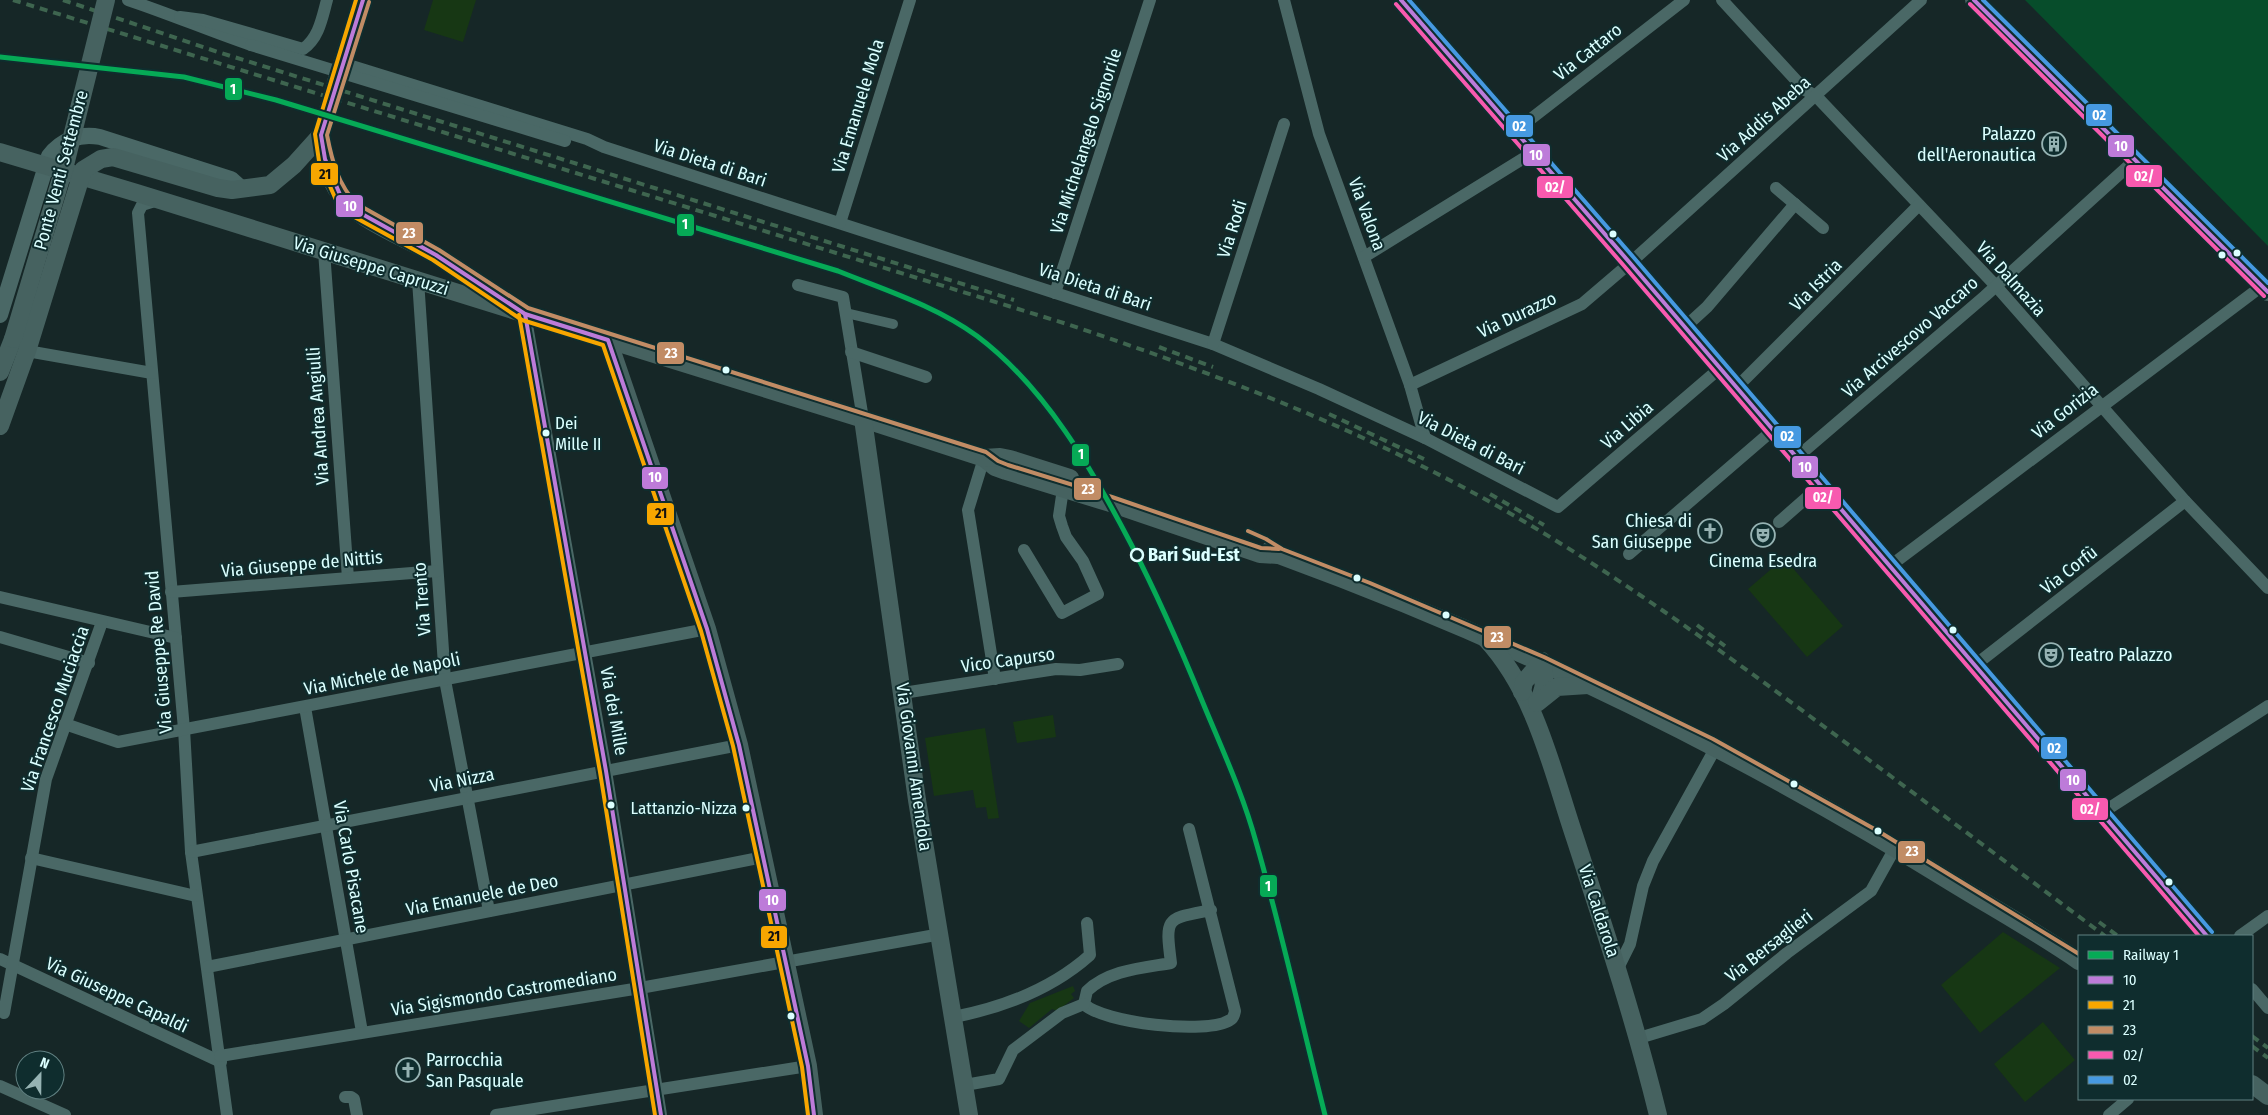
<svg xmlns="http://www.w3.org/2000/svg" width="2268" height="1115" viewBox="0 0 2268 1115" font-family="'Fira Sans Condensed',sans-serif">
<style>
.green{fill:#173714}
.water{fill:#074d2b}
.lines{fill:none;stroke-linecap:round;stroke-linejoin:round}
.secondary-tunnel{stroke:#2a3d3d;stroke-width:18;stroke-dasharray:18 9;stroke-linecap:butt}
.pedestrian{stroke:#4a6866;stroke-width:10}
.minor{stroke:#4a6866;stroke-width:12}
.tertiary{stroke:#4a6866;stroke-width:16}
.secondary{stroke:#466260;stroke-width:18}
.rail{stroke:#3e654f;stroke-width:4;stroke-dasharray:8 6;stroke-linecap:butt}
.minor-bridge{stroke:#4a6866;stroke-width:12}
.secondary-bridge{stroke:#466260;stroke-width:18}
.bus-1-casing{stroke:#0f2d2e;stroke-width:8}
.bus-2-casing{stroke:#0f2d2e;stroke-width:8}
.bus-3-casing{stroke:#0f2d2e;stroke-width:8}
.bus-4-casing{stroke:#0f2d2e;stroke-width:8}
.bus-5-casing{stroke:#0f2d2e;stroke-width:8}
.bus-1{stroke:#bd7bd9;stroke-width:4}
.bus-2{stroke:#f7a600;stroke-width:4}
.bus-3{stroke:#c18c65;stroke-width:4}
.bus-4{stroke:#f75aaf;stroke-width:4}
.bus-5{stroke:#4699e1;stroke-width:4}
.rail-1-casing{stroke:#0f2d2e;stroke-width:9}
.rail-1{stroke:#06aa56;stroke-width:5}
.bus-dot{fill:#dbffff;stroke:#0f2d2e;stroke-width:2}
.stop-dot{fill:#0f2d2e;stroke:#dbffff;stroke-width:2.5}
.labels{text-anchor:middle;stroke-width:4;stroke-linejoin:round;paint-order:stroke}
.bus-label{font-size:17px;fill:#dbffff;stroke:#0f2d2e;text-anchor:start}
.street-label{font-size:18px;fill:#dbffff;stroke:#0f2d2e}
.poi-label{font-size:18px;fill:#dbffff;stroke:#0f2d2e;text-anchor:end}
.stop-label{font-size:18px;font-weight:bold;fill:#dbffff;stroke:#0f2d2e;text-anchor:start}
.line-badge{stroke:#0f2d2e;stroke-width:2}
.badge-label{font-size:14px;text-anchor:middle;font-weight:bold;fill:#fff}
.pale-badge-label{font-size:14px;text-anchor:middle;font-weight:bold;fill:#111}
</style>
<rect width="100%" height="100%" fill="#162727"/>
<g class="green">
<polygon points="433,0 476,0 463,42 424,30"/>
<polygon points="1784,558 1843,626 1807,657 1748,589"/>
<polygon points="1053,715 1056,737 1017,743 1013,722"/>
<polygon points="985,728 999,818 988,819 986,807 976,808 973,790 934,796 925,738"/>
<polygon points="2003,932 2060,968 1980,1033 1941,985"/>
<polygon points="1073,986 1075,991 1071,994 1074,998 1057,1011 1052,1009 1029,1028 1019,1021 1030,1003"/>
<polygon points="2043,1022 2075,1060 2025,1102 1994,1064"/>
</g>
<polygon class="water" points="2025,0 2268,0 2268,246"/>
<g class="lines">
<polyline class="secondary-tunnel" points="325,120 336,82"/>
<polyline class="pedestrian" points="846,313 893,324"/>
<g class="minor">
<path d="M128 0C170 14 210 31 251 45"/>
<polyline points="1284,0 1319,134 1410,385 1425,438"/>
<polyline points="1401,0 1539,161 1630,263 2207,936"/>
<polyline points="1722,0 1805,90 1816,96 1996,286 2185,501 2268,588"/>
<path d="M180 17 203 20 303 49C319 38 322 18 327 0"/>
<polyline points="342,63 587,139 604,147 1213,344 1319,389 1425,438 1558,507 1719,369"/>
<polyline points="1514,132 1684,0"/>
<polyline points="1776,188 1823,228"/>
<polyline points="158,200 142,205 138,213 184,729 191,852 227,1115"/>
<polyline points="840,223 910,0"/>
<polyline points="324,251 348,578"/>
<polyline points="1364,257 1532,153"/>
<polyline points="418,280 445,680 489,911"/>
<polyline points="798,285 843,297 863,419"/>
<polyline points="1055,293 1150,0"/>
<polyline points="525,314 606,771 661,1115"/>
<polyline points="1684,328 1707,307 1795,204"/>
<polyline points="1213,344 1284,124"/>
<polyline points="27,351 152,373"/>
<polyline points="851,352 926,377"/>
<polyline points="1410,385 1582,304 1630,263 1921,0"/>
<polyline points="1736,388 1919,205"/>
<polyline points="984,458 968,510 995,679"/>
<polyline points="1796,458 1985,296 2135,160"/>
<polyline points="1779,522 1820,486"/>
<polyline points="1024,550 1062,613 1098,594 1083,561 1066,537 1062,526 1059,516 1063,489"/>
<polyline points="1629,554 1773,430"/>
<polyline points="1890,566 2262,286"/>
<polyline points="171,592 437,571"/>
<polyline points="0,597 176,638"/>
<polyline points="0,637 89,663"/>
<polyline points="1974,666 2185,501"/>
<polyline points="903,693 1056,669 1080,670 1118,664"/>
<polyline points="305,707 362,1032"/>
<polyline points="65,724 118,742 707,629"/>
<polyline points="2100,814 2268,706"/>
<path d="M1189 829 1235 1011C1234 1015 1234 1018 1230 1020 1208 1035 1102 1023 1084 1004L1087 991C1109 970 1142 968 1171 963 1165 916 1166 919 1211 910"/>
<polyline points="191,852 739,745"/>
<polyline points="31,858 196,896"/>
<polyline points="2240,936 2268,916"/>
<polyline points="0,959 221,1062"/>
<polyline points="207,967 764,857"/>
<polyline points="1618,968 1630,944 1643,886 1653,861 1716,747"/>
<polyline points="2252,989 2268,1008"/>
<polyline points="4,1013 46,779 102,622"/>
<path d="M954 1017C1005 1007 1052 989 1090 955L1087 923"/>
<polyline points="1639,1038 1702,1019 1724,1004 1787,953 1871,891 1895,848"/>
<polyline points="220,1056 640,988 941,934"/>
<polyline points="965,1085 999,1079 1013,1050 1062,1013 1084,1004"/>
<polyline points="0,1086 65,1115"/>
<polyline points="345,1097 351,1097 354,1099 357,1115"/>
<polyline points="496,1115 808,1066"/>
<polyline points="2109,1115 2128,1099"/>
</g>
<path class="tertiary" d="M0 315 49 156C61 140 80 133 100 137L231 179 241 188"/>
<g class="secondary">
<polyline points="1974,0 2268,292"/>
<polyline points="336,82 363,0"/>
<path d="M321 135C324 156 328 178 341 196 356 219 409 240 434 254 460 269 484 287 508 303"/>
<polyline points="0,152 137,193 863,419 984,458 995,467 1006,471 1110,503 1260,554 1279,555"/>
<polyline points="608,340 707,629 739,745 808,1066 814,1115"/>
<polyline points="0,372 13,339"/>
<polyline points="863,419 917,800 969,1115"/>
<polyline points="0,426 27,351 83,170 101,159 113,157 218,188 232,190 270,185 294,165 321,135 325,120"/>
<polyline points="984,458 1000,457 1010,459 1070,478"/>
<path d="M1271 549 1279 555C1517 642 1741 752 1956 885 1997 910 2040 934 2079 961"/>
<path d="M1486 639C1536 693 1552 770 1575 838 1605 930 1635 1021 1658 1115"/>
<path d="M1522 692 1524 682 1542 661C1546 675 1545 686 1540 699"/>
<polyline points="1537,703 1557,687 1588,685"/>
<polyline points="2252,1084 2268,1096"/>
</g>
<g class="rail">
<path d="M13 0 1067 324C1213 373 1348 424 1483 498 1597 561 1702 637 1807 714 1907 788 2006 862 2105 936"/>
<polyline points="63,0 218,52 1014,300"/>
<polyline points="1159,347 1213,367"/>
<polyline points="1329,414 1424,459"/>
<polyline points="1490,494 1544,525"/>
<polyline points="1697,625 1725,646"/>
<polyline points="2099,922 2118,936"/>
<polyline points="2252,1036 2268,1048"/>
<polyline points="2252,1046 2268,1058"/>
</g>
<polyline class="minor-bridge" points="251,45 565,141"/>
<polyline class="secondary-bridge" points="13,339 65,165 106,0"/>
<g class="bus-1-casing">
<g id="bus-1">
<polyline points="363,0 321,135 325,159 341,197 353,209 436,255 525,314 608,340 707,629 739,745 808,1066 814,1115"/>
<polyline points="1401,0 1630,263 2207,936"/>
<polyline points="1974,0 2268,292"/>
<polyline points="525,314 606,771 661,1115"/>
</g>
</g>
<g class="bus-2-casing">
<g id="bus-2">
<polyline points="356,0 315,134 319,161 336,200 349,214 433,260 522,320 603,345 701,631 733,746 802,1067 808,1115"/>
<polyline points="519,315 600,772 655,1115"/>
</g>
</g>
<g class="bus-3-casing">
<g id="bus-3">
<path d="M369 2 327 135C332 161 338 185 357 204L439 250 528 308 986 452 998 461 1008 465 1112 497 1261 548 1279 549"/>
<polyline points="1248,531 1266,539 1282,549 1370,583 1544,657 1713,739 1878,831 2079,954"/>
</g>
</g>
<g class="bus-4-casing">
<g id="bus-4">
<polyline points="1396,4 1625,267 2199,936"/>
<polyline points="1970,4 2264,296"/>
</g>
</g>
<g class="bus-5-casing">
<g id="bus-5">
<polyline points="1409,0 1635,259 2212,932"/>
<polyline points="1983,0 2268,283"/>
</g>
</g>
<use href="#bus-1" class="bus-1"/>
<use href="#bus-2" class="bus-2"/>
<use href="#bus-3" class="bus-3"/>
<use href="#bus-4" class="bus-4"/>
<use href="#bus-5" class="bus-5"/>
<g class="rail-1-casing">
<path id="rail-1" d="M0 57 184 77 276 100 838 271C885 290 936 306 977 336 1046 388 1092 469 1131 544 1158 596 1181 649 1203 703 1222 749 1243 794 1256 842 1282 932 1302 1024 1325 1115"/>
</g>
<use href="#rail-1" class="rail-1"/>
</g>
<defs>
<g id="building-ring" transform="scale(1.25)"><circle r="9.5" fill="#0f2d2e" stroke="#96b3b3" stroke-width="1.5"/><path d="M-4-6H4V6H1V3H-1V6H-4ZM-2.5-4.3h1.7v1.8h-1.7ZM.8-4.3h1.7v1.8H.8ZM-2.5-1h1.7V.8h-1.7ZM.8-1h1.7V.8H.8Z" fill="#96b3b3"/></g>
<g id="church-ring" transform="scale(1.25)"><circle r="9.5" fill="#0f2d2e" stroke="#96b3b3" stroke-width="1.5"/><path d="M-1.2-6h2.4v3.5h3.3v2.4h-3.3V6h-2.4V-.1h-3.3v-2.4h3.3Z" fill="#96b3b3"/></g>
<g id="theatre-ring" transform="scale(1.25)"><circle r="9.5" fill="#0f2d2e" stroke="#96b3b3" stroke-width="1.5"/><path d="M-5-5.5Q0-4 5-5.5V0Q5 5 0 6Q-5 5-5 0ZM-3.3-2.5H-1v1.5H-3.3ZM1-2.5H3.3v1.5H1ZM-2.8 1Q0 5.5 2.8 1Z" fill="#96b3b3"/></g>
</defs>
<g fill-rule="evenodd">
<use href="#building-ring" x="2054" y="144"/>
<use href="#church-ring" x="1710" y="531"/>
<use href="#theatre-ring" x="1763" y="535"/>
<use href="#theatre-ring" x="2051" y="655"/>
<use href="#church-ring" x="408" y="1070"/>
</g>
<g class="bus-dot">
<circle cx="1613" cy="234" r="4.5"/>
<circle cx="2237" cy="253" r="4.5"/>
<circle cx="2222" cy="255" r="4.5"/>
<circle cx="726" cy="370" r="4.5"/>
<circle cx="546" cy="433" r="4.5"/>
<circle cx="1357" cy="578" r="4.5"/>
<circle cx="1446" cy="615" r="4.5"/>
<circle cx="1953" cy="630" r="4.5"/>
<circle cx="1794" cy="784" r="4.5"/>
<circle cx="611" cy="805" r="4.5"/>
<circle cx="746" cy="808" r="4.5"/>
<circle cx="1878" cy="831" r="4.5"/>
<circle cx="2169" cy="882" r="4.5"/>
<circle cx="791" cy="1016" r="4.5"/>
</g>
<circle class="stop-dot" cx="1137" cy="555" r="6"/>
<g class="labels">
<g class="bus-label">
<text x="555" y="429">Dei<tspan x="555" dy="21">Mille II</tspan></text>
<text x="737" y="814" text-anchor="end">Lattanzio-Nizza</text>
</g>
<g class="street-label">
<text transform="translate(1588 52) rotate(-38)" y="6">Via Cattaro</text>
<text transform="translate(858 106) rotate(-73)" y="6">Via Emanuele Mola</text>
<text transform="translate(1764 119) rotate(-42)" y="6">Via Addis Abeba</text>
<text transform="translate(1086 141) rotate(-72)" y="6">Via Michelangelo Signorile</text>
<text transform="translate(710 163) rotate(18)" y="6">Via Dieta di Bari</text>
<text transform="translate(61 170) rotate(-75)" y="6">Ponte Venti Settembre</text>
<text transform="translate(1367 214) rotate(70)" y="6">Via Valona</text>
<text transform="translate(1232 229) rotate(-72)" y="6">Via Rodi</text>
<text transform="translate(371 266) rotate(17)" y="6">Via Giuseppe Capruzzi</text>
<text transform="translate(2011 279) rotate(48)" y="6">Via Dalmazia</text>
<text transform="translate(1816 285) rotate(-45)" y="6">Via Istria</text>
<text transform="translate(1095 287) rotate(18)" y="6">Via Dieta di Bari</text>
<text transform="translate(1517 315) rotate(-25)" y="6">Via Durazzo</text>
<text transform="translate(1910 337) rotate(-41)" y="6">Via Arcivescovo Vaccaro</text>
<text transform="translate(2065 411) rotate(-38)" y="6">Via Gorizia</text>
<text transform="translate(318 416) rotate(-94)" y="6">Via Andrea Angiulli</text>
<text transform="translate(1627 425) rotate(-41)" y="6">Via Libia</text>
<text transform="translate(1471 443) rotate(27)" y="6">Via Dieta di Bari</text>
<text transform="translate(302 564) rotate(-5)" y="6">Via Giuseppe de Nittis</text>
<text transform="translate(2069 570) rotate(-38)" y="6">Via Corfù</text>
<text transform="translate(422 599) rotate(-94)" y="6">Via Trento</text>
<text transform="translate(159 652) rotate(-95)" y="6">Via Giuseppe Re David</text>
<text transform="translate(1008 660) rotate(-8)" y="6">Vico Capurso</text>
<text transform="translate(382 674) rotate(-11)" y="6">Via Michele de Napoli</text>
<text transform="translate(55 709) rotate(-71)" y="6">Via Francesco Muciaccia</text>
<text transform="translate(614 711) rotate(80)" y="6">Via dei Mille</text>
<text transform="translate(914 767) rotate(82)" y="6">Via Giovanni Amendola</text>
<text transform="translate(462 780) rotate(-11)" y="6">Via Nizza</text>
<text transform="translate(351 867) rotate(80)" y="6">Via Carlo Pisacane</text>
<text transform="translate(482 895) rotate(-11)" y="6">Via Emanuele de Deo</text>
<text transform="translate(1599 911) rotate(72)" y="6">Via Caldarola</text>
<text transform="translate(1769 946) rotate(-38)" y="6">Via Bersaglieri</text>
<text transform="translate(504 992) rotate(-9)" y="6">Via Sigismondo Castromediano</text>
<text transform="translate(117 995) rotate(25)" y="6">Via Giuseppe Capaldi</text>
</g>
<g class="poi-label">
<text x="2036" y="140">Palazzo<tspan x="2036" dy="21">dell'Aeronautica</tspan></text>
<text x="1692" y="527">Chiesa di<tspan x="1692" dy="21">San Giuseppe</tspan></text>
<text x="1763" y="567" text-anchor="middle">Cinema Esedra</text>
<text x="2068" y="661" text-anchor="start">Teatro Palazzo</text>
<text x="426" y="1066" text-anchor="start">Parrocchia<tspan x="426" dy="21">San Pasquale</tspan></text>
</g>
<g class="stop-label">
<text x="1148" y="561">Bari Sud-Est</text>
</g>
</g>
<g class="line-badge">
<rect x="224" y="77" width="19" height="24" rx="5" fill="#06aa56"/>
<rect x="2085" y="103" width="28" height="24" rx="5" fill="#4699e1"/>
<rect x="1505" y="114" width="29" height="24" rx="5" fill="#4699e1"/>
<rect x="2107" y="134" width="28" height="24" rx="5" fill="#bd7bd9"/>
<rect x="1522" y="143" width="29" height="24" rx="5" fill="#bd7bd9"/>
<rect x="310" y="162" width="29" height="24" rx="5" fill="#f7a600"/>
<rect x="2125" y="164" width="38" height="24" rx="5" fill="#f75aaf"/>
<rect x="1536" y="175" width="38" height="24" rx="5" fill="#f75aaf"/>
<rect x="335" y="194" width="29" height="24" rx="5" fill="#bd7bd9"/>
<rect x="676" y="213" width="19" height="24" rx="5" fill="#06aa56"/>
<rect x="395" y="221" width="29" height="24" rx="5" fill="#c18c65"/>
<rect x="656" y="341" width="29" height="24" rx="5" fill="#c18c65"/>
<rect x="1773" y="425" width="29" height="24" rx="5" fill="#4699e1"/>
<rect x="1071" y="443" width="19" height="24" rx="5" fill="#06aa56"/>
<rect x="1791" y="455" width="28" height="24" rx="5" fill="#bd7bd9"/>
<rect x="641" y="466" width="28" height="24" rx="5" fill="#bd7bd9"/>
<rect x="1073" y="477" width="29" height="24" rx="5" fill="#c18c65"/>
<rect x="1804" y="486" width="38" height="24" rx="5" fill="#f75aaf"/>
<rect x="646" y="502" width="29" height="24" rx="5" fill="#f7a600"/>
<rect x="1483" y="625" width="29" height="24" rx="5" fill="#c18c65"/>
<rect x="2040" y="736" width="28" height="24" rx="5" fill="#4699e1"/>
<rect x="2059" y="768" width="28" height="24" rx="5" fill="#bd7bd9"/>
<rect x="2071" y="797" width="38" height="24" rx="5" fill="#f75aaf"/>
<rect x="1897" y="840" width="29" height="24" rx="5" fill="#c18c65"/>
<rect x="1259" y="874" width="19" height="24" rx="5" fill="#06aa56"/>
<rect x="758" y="888" width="29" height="24" rx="5" fill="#bd7bd9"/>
<rect x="760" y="925" width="28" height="24" rx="5" fill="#f7a600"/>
</g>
<g class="badge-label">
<text x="233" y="94">1</text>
<text x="2099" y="120">02</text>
<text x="1519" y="131">02</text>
<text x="2121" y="151">10</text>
<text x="1536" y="160">10</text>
<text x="2144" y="181">02/</text>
<text x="1555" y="192">02/</text>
<text x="350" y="211">10</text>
<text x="685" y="229">1</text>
<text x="409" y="238">23</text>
<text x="671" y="358">23</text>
<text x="1787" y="441">02</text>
<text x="1081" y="459">1</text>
<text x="1805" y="472">10</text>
<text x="655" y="482">10</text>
<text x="1088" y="494">23</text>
<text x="1823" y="502">02/</text>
<text x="1497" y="642">23</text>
<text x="2054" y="753">02</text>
<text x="2073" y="785">10</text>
<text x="2090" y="814">02/</text>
<text x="1912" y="856">23</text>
<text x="1268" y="891">1</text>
<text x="772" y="905">10</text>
</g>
<g class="pale-badge-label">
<text x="325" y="179">21</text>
<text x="661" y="518">21</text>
<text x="774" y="941">21</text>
</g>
<rect x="2078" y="935" width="175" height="165" fill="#0f2d2e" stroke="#618182"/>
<rect x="2088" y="951" width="25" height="8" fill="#06aa56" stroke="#618182"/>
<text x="2123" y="960" font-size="15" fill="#dbffff">Railway 1</text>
<rect x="2088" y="976" width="25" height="8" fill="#bd7bd9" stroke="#618182"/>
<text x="2123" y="985" font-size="15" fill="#dbffff">10</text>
<rect x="2088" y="1001" width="25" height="8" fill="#f7a600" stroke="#618182"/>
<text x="2123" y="1010" font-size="15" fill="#dbffff">21</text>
<rect x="2088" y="1026" width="25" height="8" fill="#c18c65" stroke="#618182"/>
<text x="2123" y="1035" font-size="15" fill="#dbffff">23</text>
<rect x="2088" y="1051" width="25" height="8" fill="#f75aaf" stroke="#618182"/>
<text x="2123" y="1060" font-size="15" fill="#dbffff">02/</text>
<rect x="2088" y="1076" width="25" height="8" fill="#4699e1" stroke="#618182"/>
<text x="2123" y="1085" font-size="15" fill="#dbffff">02</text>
<g transform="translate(40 1075) rotate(22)"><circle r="24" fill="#0f2d2e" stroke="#618182"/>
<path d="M0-4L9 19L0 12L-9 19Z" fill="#96b3b3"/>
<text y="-8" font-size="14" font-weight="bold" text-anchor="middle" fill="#dbffff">N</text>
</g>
</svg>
